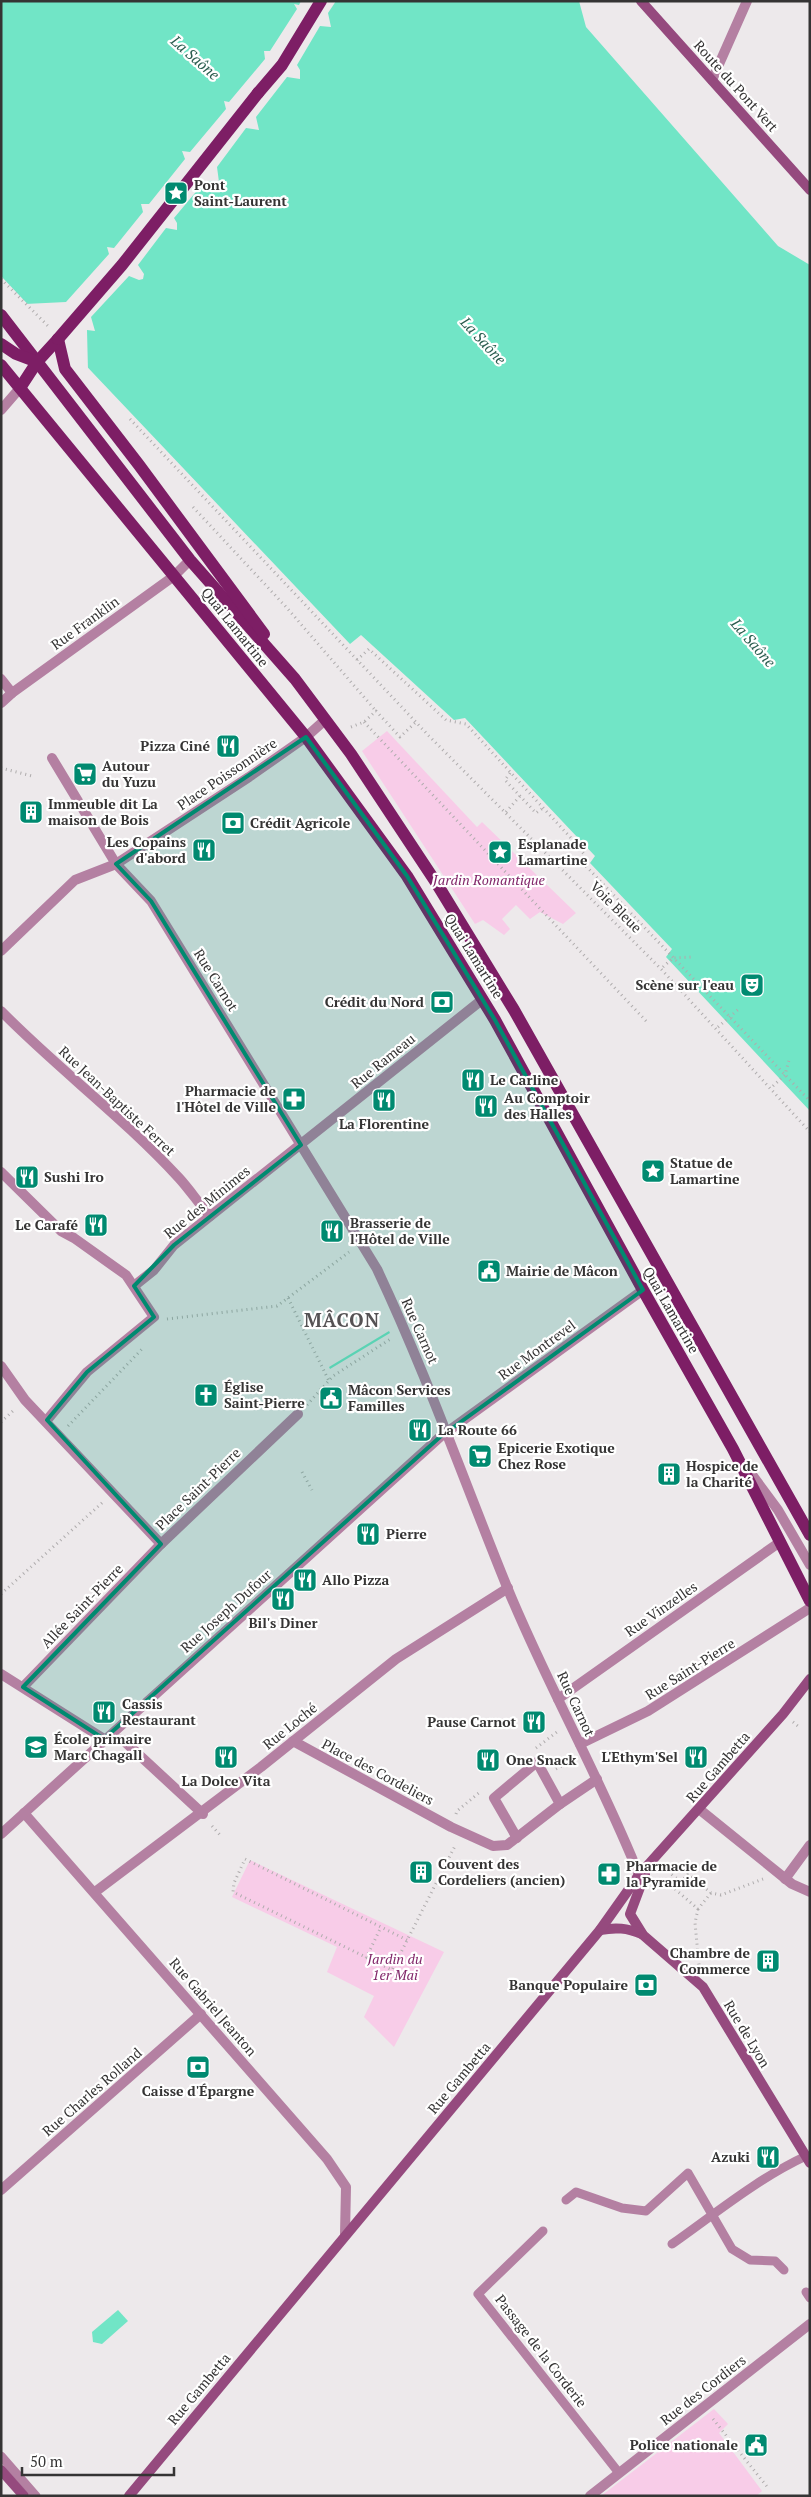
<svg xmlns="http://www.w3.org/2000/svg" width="811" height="2497" viewBox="0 0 811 2497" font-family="'PT Serif',serif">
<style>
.green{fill:#f8cce8}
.water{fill:#71e5c6}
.pier{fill:#ede9eb}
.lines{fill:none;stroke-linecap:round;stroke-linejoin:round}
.path{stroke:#afacad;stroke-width:3;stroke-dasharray:1 4;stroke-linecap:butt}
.lane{stroke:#b480a2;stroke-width:9}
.street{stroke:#b480a2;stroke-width:10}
.secondary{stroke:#954a7e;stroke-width:10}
.primary{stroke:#7d1e65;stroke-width:12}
.primary-bridge{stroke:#7d1e65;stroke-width:12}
.marked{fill:#008a70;fill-opacity:0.2;stroke:#008a70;stroke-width:4;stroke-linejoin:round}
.labels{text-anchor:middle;stroke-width:4.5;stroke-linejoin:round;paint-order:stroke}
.street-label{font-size:14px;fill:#353434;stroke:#fff}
.poi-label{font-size:14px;font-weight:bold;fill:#353434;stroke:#fff;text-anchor:start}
.park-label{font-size:14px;font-style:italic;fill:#82276a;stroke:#fff}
.water-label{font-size:15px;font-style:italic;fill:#2b5d4f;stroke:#fff}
.district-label{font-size:19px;font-weight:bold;letter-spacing:1px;fill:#555254;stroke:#fff}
</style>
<rect width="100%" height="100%" fill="#ede9eb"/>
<g class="green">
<polygon points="387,731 477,827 482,822 576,913 563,924 540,912 530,919 516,905 502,919 510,929 504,935 483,920 475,924 362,751"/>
<polygon points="250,1860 444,1952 394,2047 364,2017 374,1996 327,1972 337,1947 232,1897"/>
<polygon points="714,2409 728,2424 719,2433 762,2491 756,2496 601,2496"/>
</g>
<g class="water">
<polygon points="1,1 579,1 586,27 778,246 810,265 810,1111 666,957 672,949 590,863 595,856 465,718 454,720 361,635 350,644 1,276"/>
<polygon points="389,1331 390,1333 330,1369 329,1367"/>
<polygon points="118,2310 128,2321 102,2344 93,2342 92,2332"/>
</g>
<polygon class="pier" points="301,1 336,1 328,13 331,27 320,26 297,65 300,70 300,79 287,77 256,117 259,130 246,128 217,167 219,182 205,181 174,218 177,223 177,230 166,228 138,265 144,274 143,279 139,280 129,276 91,317 95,331 87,330 88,371 25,304 66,302 109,254 107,247 114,248 143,212 141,204 149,204 185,159 182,151 190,152 226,109 224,101 229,102 265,59 264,51 270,51 297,9 294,4 299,5"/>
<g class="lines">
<g class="path">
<polyline points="1,279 48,326"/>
<polyline points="130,419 429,736 662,970 810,1132"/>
<polyline points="193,507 287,608 376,711"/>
<polyline points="357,660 369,649 446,720 466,724 570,837 584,854 584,864 810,1101"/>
<polyline points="364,722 647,1022"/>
<polyline points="351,727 364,722 376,711 400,737 416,722"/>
<polyline points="1,768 32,776"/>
<polyline points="510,773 505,780 536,813 543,808"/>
<polyline points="506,812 520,796"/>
<polyline points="618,919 628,910"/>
<polyline points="663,967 673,958 692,957"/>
<polyline points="718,1027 740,1008"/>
<polyline points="773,1086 785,1075 789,1060"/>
<polyline points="288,1298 329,1381"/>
<polyline points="167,1319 277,1306 349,1252"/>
<polyline points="307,1405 333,1376 392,1338"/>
<polyline points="1,1422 15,1409"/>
<polyline points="68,1426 144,1347"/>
<polyline points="302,1472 312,1490"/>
<polyline points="1,1594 103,1502"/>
<polyline points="793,1722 799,1727"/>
<polyline points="536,1748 557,1732"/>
<polyline points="556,1769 573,1760"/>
<polyline points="456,1814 457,1811 480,1792"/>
<polyline points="212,1826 222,1837"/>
<polyline points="664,1868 681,1882"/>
<polyline points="711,1893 698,1909 675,1889 688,1874 711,1893 721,1895 763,1879"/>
<polyline points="698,1909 695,1923 699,1965"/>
<polyline points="407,1940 245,1859 234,1883 233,1892 392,1970 456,1844"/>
<polyline points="366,1958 381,1927"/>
<polyline points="713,2419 769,2489"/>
</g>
<g class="lane">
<polyline points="566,2200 576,2192 622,2208 646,2211 688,2173 732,2249 750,2260 775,2261 784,2270"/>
<polyline points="543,2231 478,2294 619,2473"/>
<path d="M672 2244C716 2213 757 2179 806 2156"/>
<polyline points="806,2292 810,2298"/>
<polyline points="1,2456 36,2496"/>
</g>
<g class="street">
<polyline points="712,80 747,1"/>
<polyline points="1,410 20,388"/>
<polyline points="1,679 12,693"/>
<polyline points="1,703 12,693 174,576 190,560"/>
<path d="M52 758 116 864 151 901 377 1269C426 1373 464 1481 507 1587 547 1685 600 1777 639 1875"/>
<polyline points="1,951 75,880 116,864 249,777 306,737 325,720"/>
<path d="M1 1011C58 1069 124 1118 179 1178 190 1190 199 1204 210 1216"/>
<polyline points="1,1172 61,1231 74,1238 126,1275 154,1317 87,1372 47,1420"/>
<polyline points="134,1286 154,1270 174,1245 483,999"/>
<polyline points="1,1366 25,1400 161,1544"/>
<polyline points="747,1468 778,1510 810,1565"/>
<polyline points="1,1674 104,1739"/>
<polyline points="23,1687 161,1544 298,1414"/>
<polyline points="558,1699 780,1542"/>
<polyline points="104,1739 123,1740 203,1814"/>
<polyline points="293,1741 451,1827 493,1846 507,1845 560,1804 597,1779"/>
<polyline points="580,1744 648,1711 810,1608"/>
<polyline points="699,1809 792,1884 810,1892"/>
<polyline points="24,1813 327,2159 346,2187 345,2234"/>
<polyline points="1,1834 440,1437 643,1290"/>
<polyline points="517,1838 494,1798 537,1762 560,1804"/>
<polyline points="785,1879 810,1845"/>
<polyline points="95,1892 261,1767 396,1659 508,1588"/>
<polyline points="1,2190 201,2014"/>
<polyline points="590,2496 810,2324"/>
</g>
<g class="secondary">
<polyline points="641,1 810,190"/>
<polyline points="645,1874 630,1914 643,1935 703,1987 810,2163"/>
<path d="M600 1930C616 1927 627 1928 642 1934"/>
<polyline points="1,2470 24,2496"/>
<polyline points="129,2496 600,1930 639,1875 783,1714 810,1679"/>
</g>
<g class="primary">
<polyline points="258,93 282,65 321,1"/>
<polyline points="1,315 190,560 295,679 351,754 437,884 514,1010 810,1535"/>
<polyline points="58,339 65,369 139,465 264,634"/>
<polyline points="1,344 16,354 37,362"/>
<polyline points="1,365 306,737 407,876 495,1020 643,1290 733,1449 810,1601"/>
<polyline points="20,388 37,362 58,339"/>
</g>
<polyline class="primary-bridge" points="58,339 122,265 258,93"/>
</g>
<path class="marked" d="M306 737 407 876 495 1020 643 1290 440 1437 104 1739 23 1687 161 1544 47 1420 87 1372 154 1317 134 1286 174 1245 301 1145 151 901 116 864Z"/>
<defs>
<g id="sight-square" transform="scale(1.25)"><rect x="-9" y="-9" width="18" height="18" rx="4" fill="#008a70" stroke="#fff"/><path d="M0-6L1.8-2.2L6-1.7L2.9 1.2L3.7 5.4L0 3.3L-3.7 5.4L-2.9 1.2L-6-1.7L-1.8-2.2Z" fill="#fff"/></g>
<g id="restaurant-square" transform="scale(1.25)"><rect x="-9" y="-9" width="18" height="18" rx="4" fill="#008a70" stroke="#fff"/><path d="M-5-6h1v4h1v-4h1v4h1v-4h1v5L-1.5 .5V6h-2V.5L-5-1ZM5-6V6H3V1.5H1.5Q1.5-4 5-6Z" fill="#fff"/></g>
<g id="supermarket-square" transform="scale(1.25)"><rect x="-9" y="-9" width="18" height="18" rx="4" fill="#008a70" stroke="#fff"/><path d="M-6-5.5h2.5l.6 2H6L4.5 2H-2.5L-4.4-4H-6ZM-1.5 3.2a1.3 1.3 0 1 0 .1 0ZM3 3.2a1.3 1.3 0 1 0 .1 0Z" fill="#fff"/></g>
<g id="building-square" transform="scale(1.25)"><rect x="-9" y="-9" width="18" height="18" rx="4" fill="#008a70" stroke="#fff"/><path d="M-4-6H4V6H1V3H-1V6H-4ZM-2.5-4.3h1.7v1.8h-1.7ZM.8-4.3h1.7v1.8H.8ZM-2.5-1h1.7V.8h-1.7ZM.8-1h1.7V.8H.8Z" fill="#fff"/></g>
<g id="bank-square" transform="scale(1.25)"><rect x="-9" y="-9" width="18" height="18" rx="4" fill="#008a70" stroke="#fff"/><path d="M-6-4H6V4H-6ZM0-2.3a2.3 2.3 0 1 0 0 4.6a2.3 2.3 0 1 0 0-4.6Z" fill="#fff"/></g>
<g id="theatre-square" transform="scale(1.25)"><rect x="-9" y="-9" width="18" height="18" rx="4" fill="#008a70" stroke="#fff"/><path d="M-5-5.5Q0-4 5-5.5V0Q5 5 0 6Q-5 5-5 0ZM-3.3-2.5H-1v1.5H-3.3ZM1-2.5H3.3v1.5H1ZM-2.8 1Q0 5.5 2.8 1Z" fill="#fff"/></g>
<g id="pharmacy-square" transform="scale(1.25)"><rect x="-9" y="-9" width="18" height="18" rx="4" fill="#008a70" stroke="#fff"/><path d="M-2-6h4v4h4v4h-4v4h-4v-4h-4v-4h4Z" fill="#fff"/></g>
<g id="civic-square" transform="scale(1.25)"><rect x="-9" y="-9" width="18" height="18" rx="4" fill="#008a70" stroke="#fff"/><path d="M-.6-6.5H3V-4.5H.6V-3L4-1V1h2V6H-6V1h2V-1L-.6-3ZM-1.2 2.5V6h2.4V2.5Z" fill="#fff"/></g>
<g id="church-square" transform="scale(1.25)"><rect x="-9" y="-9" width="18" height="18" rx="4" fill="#008a70" stroke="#fff"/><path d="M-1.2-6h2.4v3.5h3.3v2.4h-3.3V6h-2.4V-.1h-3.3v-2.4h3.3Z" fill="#fff"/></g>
<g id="school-square" transform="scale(1.25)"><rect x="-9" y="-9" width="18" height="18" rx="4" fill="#008a70" stroke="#fff"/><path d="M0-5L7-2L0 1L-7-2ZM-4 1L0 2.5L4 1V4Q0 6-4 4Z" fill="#fff"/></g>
</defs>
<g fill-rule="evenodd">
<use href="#sight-square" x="176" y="193"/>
<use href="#restaurant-square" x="228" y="746"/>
<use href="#supermarket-square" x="85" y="774"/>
<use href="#building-square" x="31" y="812"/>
<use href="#bank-square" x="233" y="823"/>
<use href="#restaurant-square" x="204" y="850"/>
<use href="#sight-square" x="500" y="852"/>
<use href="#theatre-square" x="752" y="985"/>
<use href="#bank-square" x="442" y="1002"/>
<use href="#restaurant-square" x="473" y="1080"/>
<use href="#pharmacy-square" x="294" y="1099"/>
<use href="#restaurant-square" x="384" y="1100"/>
<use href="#restaurant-square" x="486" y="1106"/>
<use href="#sight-square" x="653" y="1171"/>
<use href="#restaurant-square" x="27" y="1177"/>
<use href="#restaurant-square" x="96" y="1225"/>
<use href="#restaurant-square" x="332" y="1231"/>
<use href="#civic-square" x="489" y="1271"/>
<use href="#church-square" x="206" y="1395"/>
<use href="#civic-square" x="331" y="1398"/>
<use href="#restaurant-square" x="420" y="1430"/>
<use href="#supermarket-square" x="480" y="1456"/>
<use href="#building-square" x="669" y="1474"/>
<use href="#restaurant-square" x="368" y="1534"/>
<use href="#restaurant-square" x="305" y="1580"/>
<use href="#restaurant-square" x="283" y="1599"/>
<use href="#restaurant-square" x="104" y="1712"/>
<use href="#restaurant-square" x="534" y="1722"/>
<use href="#school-square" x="36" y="1747"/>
<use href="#restaurant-square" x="226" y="1757"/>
<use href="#restaurant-square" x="696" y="1757"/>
<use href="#restaurant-square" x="488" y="1760"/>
<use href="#building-square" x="421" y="1872"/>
<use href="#pharmacy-square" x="609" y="1874"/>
<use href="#building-square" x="768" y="1961"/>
<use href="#bank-square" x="646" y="1985"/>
<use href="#bank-square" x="198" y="2067"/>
<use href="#restaurant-square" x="768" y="2157"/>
<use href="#civic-square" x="756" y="2445"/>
</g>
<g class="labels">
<g class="street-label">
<text transform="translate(736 86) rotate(48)" y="5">Route du Pont Vert</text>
<text transform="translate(85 623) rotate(-36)" y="5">Rue Franklin</text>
<text transform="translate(235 627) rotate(51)" y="5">Quai Lamartine</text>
<text transform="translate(227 774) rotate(-34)" y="5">Place Poissonnière</text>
<text transform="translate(616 907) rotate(45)" y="5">Voie Bleue</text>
<text transform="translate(474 956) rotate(58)" y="5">Quai Lamartine</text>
<text transform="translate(216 980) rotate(58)" y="5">Rue Carnot</text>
<text transform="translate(383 1061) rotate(-39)" y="5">Rue Rameau</text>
<text transform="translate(117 1101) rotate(43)" y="5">Rue Jean-Baptiste Ferret</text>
<text transform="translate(207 1202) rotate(-39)" y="5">Rue des Minimes</text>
<text transform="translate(671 1310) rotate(60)" y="5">Quai Lamartine</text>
<text transform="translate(420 1331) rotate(66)" y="5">Rue Carnot</text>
<text transform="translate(537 1350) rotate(-36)" y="5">Rue Montrevel</text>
<text transform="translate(198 1489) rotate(-44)" y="5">Place Saint-Pierre</text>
<text transform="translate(82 1606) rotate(-46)" y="5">Allée Saint-Pierre</text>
<text transform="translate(661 1609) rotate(-35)" y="5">Rue Vinzelles</text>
<text transform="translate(226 1611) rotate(-42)" y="5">Rue Joseph Dufour</text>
<text transform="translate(690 1669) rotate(-32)" y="5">Rue Saint-Pierre</text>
<text transform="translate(576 1704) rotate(65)" y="5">Rue Carnot</text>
<text transform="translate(290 1726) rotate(-39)" y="5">Rue Loché</text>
<text transform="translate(718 1767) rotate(-49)" y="5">Rue Gambetta</text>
<text transform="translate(378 1772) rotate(28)" y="5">Place des Cordeliers</text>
<text transform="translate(213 2007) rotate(49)" y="5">Rue Gabriel Jeanton</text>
<text transform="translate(747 2034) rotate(59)" y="5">Rue de Lyon</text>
<text transform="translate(459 2078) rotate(-50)" y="5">Rue Gambetta</text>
<text transform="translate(92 2092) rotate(-41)" y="5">Rue Charles Rolland</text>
<text transform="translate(541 2351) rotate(52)" y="5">Passage de la Corderie</text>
<text transform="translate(199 2389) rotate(-50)" y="5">Rue Gambetta</text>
<text transform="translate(703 2390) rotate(-38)" y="5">Rue des Cordiers</text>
</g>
<g class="poi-label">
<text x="194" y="190">Pont<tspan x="194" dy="16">Saint-Laurent</tspan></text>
<text x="210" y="751" text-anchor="end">Pizza Ciné</text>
<text x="102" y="771">Autour<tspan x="102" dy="16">du Yuzu</tspan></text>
<text x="48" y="809">Immeuble dit La<tspan x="48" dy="16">maison de Bois</tspan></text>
<text x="250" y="828">Crédit Agricole</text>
<text x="186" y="847" text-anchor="end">Les Copains<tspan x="186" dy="16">d'abord</tspan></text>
<text x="518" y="849">Esplanade<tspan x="518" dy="16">Lamartine</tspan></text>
<text x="734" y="990" text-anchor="end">Scène sur l'eau</text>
<text x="424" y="1007" text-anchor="end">Crédit du Nord</text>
<text x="490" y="1085">Le Carline</text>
<text x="276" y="1096" text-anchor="end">Pharmacie de<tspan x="276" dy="16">l'Hôtel de Ville</tspan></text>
<text x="504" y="1103">Au Comptoir<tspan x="504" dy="16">des Halles</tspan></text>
<text x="384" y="1129" text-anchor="middle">La Florentine</text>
<text x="670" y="1168">Statue de<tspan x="670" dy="16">Lamartine</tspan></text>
<text x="44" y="1182">Sushi Iro</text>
<text x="350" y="1228">Brasserie de<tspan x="350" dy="16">l'Hôtel de Ville</tspan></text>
<text x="78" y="1230" text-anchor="end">Le Carafé</text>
<text x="506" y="1276">Mairie de Mâcon</text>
<text x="224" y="1392">Église<tspan x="224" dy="16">Saint-Pierre</tspan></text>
<text x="348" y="1395">Mâcon Services<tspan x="348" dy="16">Familles</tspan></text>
<text x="438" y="1435">La Route 66</text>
<text x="498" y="1453">Epicerie Exotique<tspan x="498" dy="16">Chez Rose</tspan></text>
<text x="686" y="1471">Hospice de<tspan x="686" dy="16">la Charité</tspan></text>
<text x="386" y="1539">Pierre</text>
<text x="322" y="1585">Allo Pizza</text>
<text x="283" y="1628" text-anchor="middle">Bil's Diner</text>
<text x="122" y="1709">Cassis<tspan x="122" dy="16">Restaurant</tspan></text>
<text x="516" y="1727" text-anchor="end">Pause Carnot</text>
<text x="54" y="1744">École primaire<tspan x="54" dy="16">Marc Chagall</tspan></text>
<text x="678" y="1762" text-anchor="end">L'Ethym'Sel</text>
<text x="506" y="1765">One Snack</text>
<text x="226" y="1786" text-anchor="middle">La Dolce Vita</text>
<text x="438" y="1869">Couvent des<tspan x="438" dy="16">Cordeliers (ancien)</tspan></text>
<text x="626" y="1871">Pharmacie de<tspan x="626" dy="16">la Pyramide</tspan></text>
<text x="750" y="1958" text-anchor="end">Chambre de<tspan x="750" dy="16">Commerce</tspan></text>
<text x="628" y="1990" text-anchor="end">Banque Populaire</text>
<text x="198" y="2096" text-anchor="middle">Caisse d'Épargne</text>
<text x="750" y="2162" text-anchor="end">Azuki</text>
<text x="738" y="2450" text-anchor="end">Police nationale</text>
</g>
<g class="park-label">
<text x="489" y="885">Jardin Romantique</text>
<text x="395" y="1964">Jardin du<tspan x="395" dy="16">1er Mai</tspan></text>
</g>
<g class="water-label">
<text transform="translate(195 58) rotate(41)" y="5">La Saône</text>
<text transform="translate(483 341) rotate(47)" y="5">La Saône</text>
<text transform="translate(753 643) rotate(49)" y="5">La Saône</text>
</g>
<g class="district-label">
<text x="342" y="1327">MÂCON</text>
</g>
</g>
<rect width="811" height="2497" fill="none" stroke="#353434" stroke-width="5"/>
<path d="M22 2467v8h152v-8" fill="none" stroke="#353434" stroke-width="2.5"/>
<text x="30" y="2467" font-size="15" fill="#353434" stroke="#ffffff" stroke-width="4" paint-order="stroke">50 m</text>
</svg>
